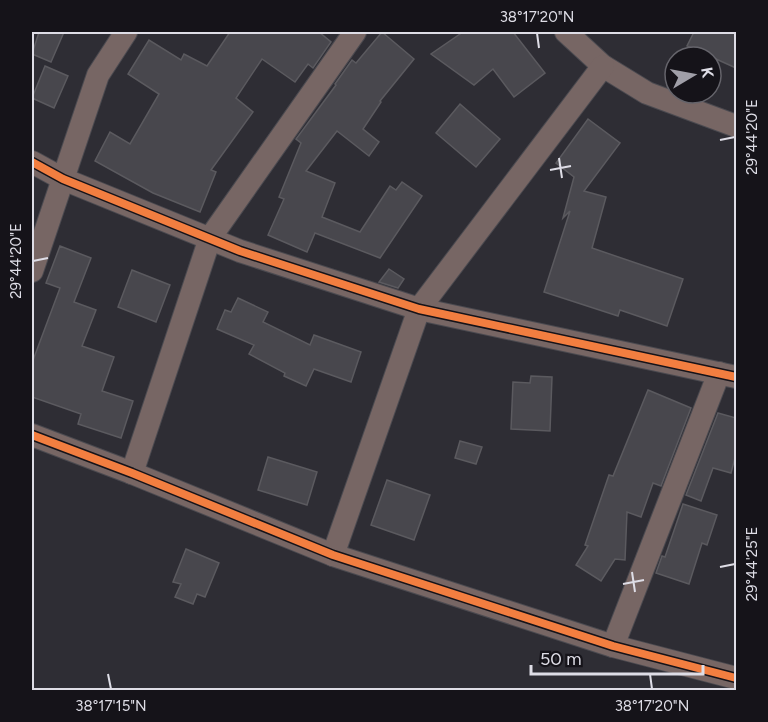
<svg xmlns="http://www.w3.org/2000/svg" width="768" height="722" viewBox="0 0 768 722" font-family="Figtree,sans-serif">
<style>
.building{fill:#48474d;stroke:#5b5a5f;stroke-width:1.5}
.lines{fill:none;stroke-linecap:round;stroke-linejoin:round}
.street-casing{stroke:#4b4a50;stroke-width:24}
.street{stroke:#776664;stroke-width:22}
.cycleway-casing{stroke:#151319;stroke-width:11}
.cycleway{stroke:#f27e40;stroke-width:8}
.ticks{fill:none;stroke:#dedde6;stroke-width:2}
.neatline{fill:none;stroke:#dedde6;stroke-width:2}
.ticks-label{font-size:15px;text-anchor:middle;fill:#dedde6}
</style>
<rect width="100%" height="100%" fill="#2e2d34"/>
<g class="building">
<polygon points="39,32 64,32 51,62 32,54"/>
<polygon points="230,32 319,32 331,42 313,68 308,64 295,82 262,59 236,98 253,112 211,170 216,172 200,212 153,193 95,161 110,132 130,144 159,94 128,74 149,40 181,60 184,54 207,66"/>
<polygon points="382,32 414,59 380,101 381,102 363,129 379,142 369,156 337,131 306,171 335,183 322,217 360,232 390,186 396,190 402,182 422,196 380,258 315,233 307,252 268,235 284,199 279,197 301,143 296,139 336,85 335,84 352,60 356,63"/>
<polygon points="463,32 513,32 545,73 514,97 493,69 474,85 431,54"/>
<polygon points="694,32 736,32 736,68 687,46"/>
<polygon points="45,66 68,76 54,108 32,98"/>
<polygon points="460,104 500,139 476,167 436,133"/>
<polygon points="588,119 620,143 584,191 606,197 592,248 683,279 667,326 620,310 618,316 544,292 570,211 563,218 574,177 556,163"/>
<polygon points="60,246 91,258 74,302 96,310 82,346 114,357 102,391 133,401 121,438 78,424 81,414 32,397 32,363 60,288 46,283"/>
<polygon points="389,269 404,279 398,288 379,282"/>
<polygon points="132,270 170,285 156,322 118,307"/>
<polygon points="238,298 268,312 263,322 310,345 314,335 361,352 351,382 314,369 306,386 284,376 285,373 249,354 254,345 217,329 225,310 231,312"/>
<polygon points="531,376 552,377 550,431 511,429 513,382 530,383"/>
<polygon points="648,390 691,408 661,486 653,483 641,517 627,512 625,560 615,559 601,581 576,565 588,546 585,545 609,475 613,476"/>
<polygon points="718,413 736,418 736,454 731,473 713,468 701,501 686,495"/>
<polygon points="460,441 482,447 476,464 455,458"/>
<polygon points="268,457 317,472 307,505 258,490"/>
<polygon points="387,480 430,495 414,540 371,525"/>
<polygon points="683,504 717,515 707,545 702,543 689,584 656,573 662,556 665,557"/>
<polygon points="186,549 219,563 205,597 197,594 193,604 175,597 181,584 173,582"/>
</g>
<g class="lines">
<g class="street-casing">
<g id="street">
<polyline points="566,32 603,66 647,93 736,126"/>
<polyline points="32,162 63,179 240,251 419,309 736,377"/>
<polyline points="32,271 98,75 126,32"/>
<polyline points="32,435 132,473 333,555 613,646 736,678"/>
<polyline points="132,473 210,238 355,32"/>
<polyline points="333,555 419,309 603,66"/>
<polyline points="613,646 719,373"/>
</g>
</g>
<use href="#street" class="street"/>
<g class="cycleway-casing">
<g id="cycleway">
<polyline points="32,162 63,179 240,251 419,309 736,377"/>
<polyline points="32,435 132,473 333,555 613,646 736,678"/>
</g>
</g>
<use href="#cycleway" class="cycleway"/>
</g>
<path class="ticks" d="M537 33 539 48M720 140 735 137M559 158 562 178M550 170 571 166M33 261 48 258M720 567 735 564M632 572 635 592M623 584 644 580M108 674 111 689M650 674 652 689"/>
<rect width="768" height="722" fill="none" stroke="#151319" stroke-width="66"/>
<g transform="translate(693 75) rotate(80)"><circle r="28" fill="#151319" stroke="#65646b" stroke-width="1.5"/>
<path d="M0-4.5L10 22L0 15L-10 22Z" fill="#a09fa8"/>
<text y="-9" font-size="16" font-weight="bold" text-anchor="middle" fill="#dedde6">K</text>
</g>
<path d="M531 665v9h172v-9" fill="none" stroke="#dedde6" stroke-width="3"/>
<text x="540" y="665" font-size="18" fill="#dedde6" stroke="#151319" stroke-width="4.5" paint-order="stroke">50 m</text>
<rect x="33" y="33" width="702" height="656" class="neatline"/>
<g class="ticks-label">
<text x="537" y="22">38°17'20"N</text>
<text transform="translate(752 137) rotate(-90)" y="5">29°44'20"E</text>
<text transform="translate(16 261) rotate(-90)" y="5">29°44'20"E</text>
<text transform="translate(752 564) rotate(-90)" y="5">29°44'25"E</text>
<text x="111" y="711">38°17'15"N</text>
<text x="652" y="711">38°17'20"N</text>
</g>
</svg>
